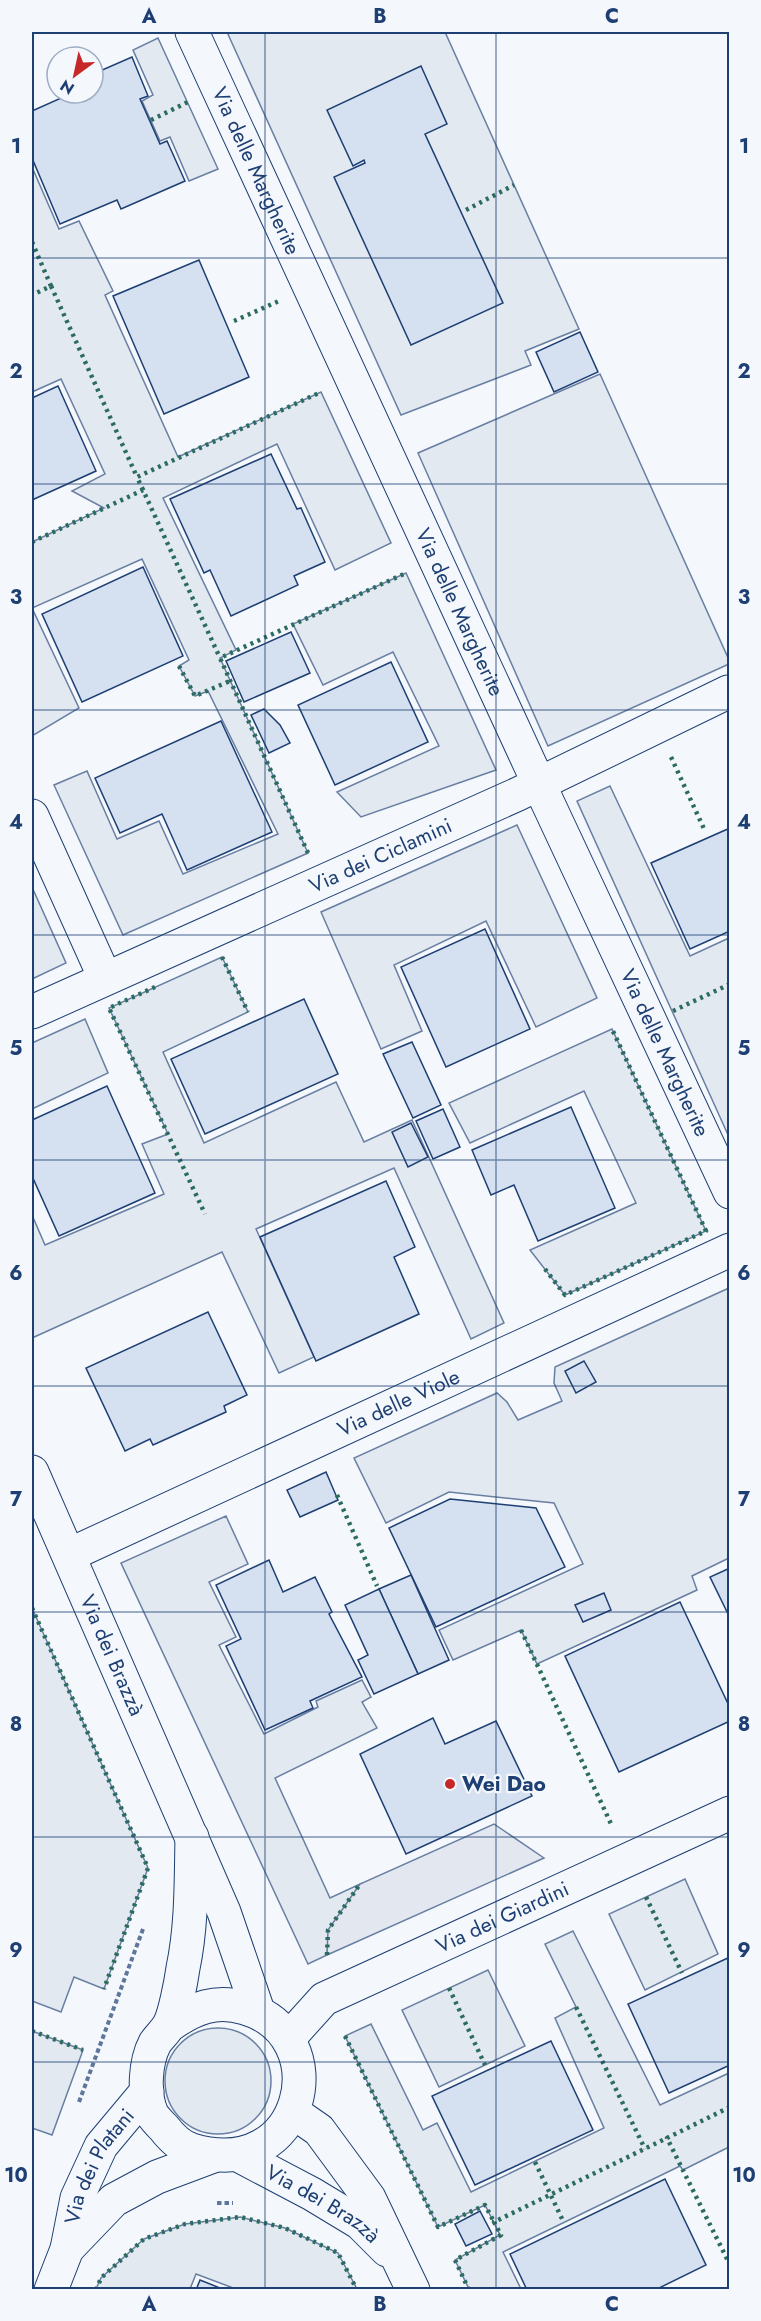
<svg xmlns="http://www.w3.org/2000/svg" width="761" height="2321" viewBox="0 0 761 2321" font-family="Jost,sans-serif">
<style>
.green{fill:#e3e9f0;stroke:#687fa3;stroke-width:1.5}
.parking{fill:#e3e8f0;stroke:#687fa3;stroke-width:1.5}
.building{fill:#d5e0f0;stroke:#1d3f73;stroke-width:1.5}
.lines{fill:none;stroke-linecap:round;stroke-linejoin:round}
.street-casing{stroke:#1d3f73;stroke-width:35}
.secondary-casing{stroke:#1d3f73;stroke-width:35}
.path{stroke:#5e769c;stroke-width:4;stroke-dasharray:4.5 3;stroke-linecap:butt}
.street{stroke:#f4f7fb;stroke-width:33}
.secondary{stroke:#f4f7fb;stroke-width:33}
.hedge{stroke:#2c6c60;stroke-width:4.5;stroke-dasharray:3 4.5;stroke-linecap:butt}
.grid{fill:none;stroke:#1d3f73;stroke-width:1.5;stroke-opacity:0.55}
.poi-dot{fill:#c62828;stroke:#f4f7fb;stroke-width:2}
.labels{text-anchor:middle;stroke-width:4.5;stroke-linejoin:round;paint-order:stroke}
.street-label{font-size:21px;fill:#1d3f73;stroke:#f4f7fb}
.poi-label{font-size:21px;font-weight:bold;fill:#1d3f73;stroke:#f4f7fb;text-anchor:start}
.neatline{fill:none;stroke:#1d3f73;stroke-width:2}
.grid-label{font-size:20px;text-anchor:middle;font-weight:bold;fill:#1d3f73}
</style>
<rect width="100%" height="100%" fill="#f4f7fb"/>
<g class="green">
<polygon points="227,32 445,32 579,329 525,351 531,365 401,415"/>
<polygon points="158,38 218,169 189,181 170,137 160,141 142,101 153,95 133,50"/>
<polygon points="32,167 59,229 79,221 113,291 105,295 178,457 321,392 391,543 335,570 277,444 163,498 236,650 220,658 308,853 123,935 54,785 87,771 117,839 159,821 183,874 278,834 208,691 195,696 179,666 189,660 142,559 32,608 79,708 32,736 32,542 104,508 72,491 105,474 61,379 32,392"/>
<polygon points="600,374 729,660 729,664 548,746 418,453"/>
<polygon points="406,573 496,770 361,817 337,792 439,746 393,652 323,685 293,624"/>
<polygon points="610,786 690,956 729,938 729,1137 577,801"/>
<polygon points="517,825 597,998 536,1027 486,921 394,965 422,1031 381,1049 321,912"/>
<polygon points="32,887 66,963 32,979"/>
<polygon points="222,957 248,1012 163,1052 204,1143 336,1082 364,1142 412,1120 504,1323 471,1339 394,1168 256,1229 314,1357 279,1373 222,1252 32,1338 32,1215 45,1245 164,1194 142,1144 168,1134 109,1008"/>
<polygon points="85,1019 108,1073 32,1109 32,1043"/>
<polygon points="612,1029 706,1231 565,1295 530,1250 636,1203 584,1091 470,1143 449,1103"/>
<polygon points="729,1288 729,1558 692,1576 697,1590 537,1664 521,1630 453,1660 439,1630 583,1564 554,1503 449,1492 386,1523 354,1458 497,1393 507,1402 518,1420 562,1401 554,1383 555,1367"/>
<polygon points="226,1516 248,1564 209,1582 236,1637 219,1645 264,1734 318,1707 316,1701 362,1680 371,1697 362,1702 377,1728 275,1778 330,1898 360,1884 329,1930 327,1955 308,1964 121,1563"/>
<polygon points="32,1608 148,1868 104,1989 74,1977 61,2012 32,2001"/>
<polygon points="685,1879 718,1954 645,1990 609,1914"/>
<polygon points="573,1931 660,2105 729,2073 729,2147 683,2170 680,2166 503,2252 521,2289 469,2289 455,2260 500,2235 485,2205 438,2227 345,2036 371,2024 423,2130 437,2123 471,2192 604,2128 555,2018 576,2007 545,1944"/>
<polygon points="488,1970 525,2046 439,2087 402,2010"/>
<circle cx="218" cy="2081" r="53"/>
<polygon points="32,2031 83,2050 52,2135 32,2128"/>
<polygon points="240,2217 285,2228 338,2253 357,2289 236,2289 196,2274 190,2289 96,2289 101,2278 144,2239 185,2224"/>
</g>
<polygon class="parking" points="494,1824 544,1858 327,1955 328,1930 360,1884"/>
<g class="building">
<polygon points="132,57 148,96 140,99 160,144 167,141 185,181 121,209 117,200 60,224 32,158 32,111 68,95 67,93 93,93 93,74"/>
<polygon points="421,66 447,124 425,134 503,303 411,345 334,177 365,163 364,160 353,166 327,110"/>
<polygon points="199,260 249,377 164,414 113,296"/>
<polygon points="580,332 598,372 554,392 536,352"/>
<polygon points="58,386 96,471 32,500 32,398"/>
<polygon points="271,454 297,509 301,508 325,562 294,576 298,585 231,616 210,570 204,573 170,499"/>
<polygon points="143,567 183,656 82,702 42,614"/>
<polygon points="291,632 310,673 244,702 226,661"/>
<polygon points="391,662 428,742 335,785 298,705"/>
<polygon points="264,709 280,725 290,743 269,753 251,715"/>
<polygon points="221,721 272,832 187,870 162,814 120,833 95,778"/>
<polygon points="730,828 730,931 690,949 651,863"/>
<polygon points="485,929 530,1029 446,1067 401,967"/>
<polygon points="304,999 338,1074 205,1134 171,1059"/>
<polygon points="412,1042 441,1105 413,1118 383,1054"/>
<polygon points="107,1086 155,1193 59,1236 32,1176 32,1120"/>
<polygon points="571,1107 615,1208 538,1241 514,1185 491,1195 472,1150"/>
<polygon points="443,1109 460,1147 433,1159 416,1121"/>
<polygon points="411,1123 428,1157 408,1167 392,1132"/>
<polygon points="386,1181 415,1247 394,1257 419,1314 316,1361 260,1237"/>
<polygon points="208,1312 247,1395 224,1406 226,1412 153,1445 150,1439 125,1451 86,1368"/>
<polygon points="584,1361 596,1382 576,1393 565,1371"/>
<polygon points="326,1472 338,1500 300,1517 287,1490"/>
<polygon points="450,1499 536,1508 565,1567 436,1627 389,1528"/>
<polygon points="269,1560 283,1592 315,1577 332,1612 329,1614 362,1677 310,1701 313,1708 265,1730 226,1646 241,1639 216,1585"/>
<polygon points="730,1568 730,1618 710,1577"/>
<polygon points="411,1575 449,1660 418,1674 379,1589"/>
<polygon points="379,1589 418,1674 374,1694 358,1660 368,1655 345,1605"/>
<polygon points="604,1593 611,1610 583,1622 575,1605"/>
<polygon points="680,1602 730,1708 730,1721 619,1772 565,1656"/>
<polygon points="433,1718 445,1744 496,1721 532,1796 406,1854 360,1754"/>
<polygon points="730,1957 730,2065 669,2093 628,2004"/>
<polygon points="551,2041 593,2130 475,2185 432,2096"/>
<polygon points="665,2179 706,2265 655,2290 527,2290 510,2254"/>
<polygon points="480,2211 492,2234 466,2246 455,2224"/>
<polygon points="200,2280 225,2290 196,2290"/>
</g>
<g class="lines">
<g class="street-casing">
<g id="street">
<path id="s1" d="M192 32 539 784 730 1192"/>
<polyline points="32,816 105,978"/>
<path id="s2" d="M32 1012 518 794 728 692"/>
<path id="s3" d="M69 1555 730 1250"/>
<path id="s4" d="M288 2039 324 1999 730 1813"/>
</g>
</g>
<g class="secondary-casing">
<g id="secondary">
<path id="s5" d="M32 1472 224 1912 258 2011"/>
<path d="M170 2025C194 2008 216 1999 245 2008 338 2035 305 2184 192 2150 181 2147 171 2137 164 2128 160 2124 155 2119 152 2114 143 2094 145 2062 155 2043 159 2037 165 2032 169 2025 175 2014 181 1982 183 1968 192 1925 191 1881 192 1837"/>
<polyline points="293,2112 319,2130 369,2198 413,2290"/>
<path id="s6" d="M238 2155 312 2194 360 2223 387 2250"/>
<polyline points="67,2249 114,2200 157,2177 213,2156"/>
<path id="s7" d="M51 2290 67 2249 77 2198 101 2146 147 2091"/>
</g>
</g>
<g class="path">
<polyline points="79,2102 143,1929"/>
<polyline points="217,2203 233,2203"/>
</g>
<use href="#street" class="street"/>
<use href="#secondary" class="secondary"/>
<g class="hedge">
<polyline points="151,120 188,102"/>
<polyline points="466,210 514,185"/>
<polyline points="32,242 51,286 32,295"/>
<polyline points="51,286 137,477"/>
<polyline points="234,321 279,301"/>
<polyline points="143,490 137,477 321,392"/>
<polyline points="32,542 143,490 220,658"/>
<polyline points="179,666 195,696 230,681"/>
<polyline points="671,757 705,831"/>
<polyline points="308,853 220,658 406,573"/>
<polyline points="222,957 248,1012"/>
<polyline points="155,987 109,1008 205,1214"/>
<polyline points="673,1011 730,984"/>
<polyline points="545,1269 565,1295 706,1231 612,1029"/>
<polyline points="337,1495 377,1586"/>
<polyline points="32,1608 148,1868 104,1989"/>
<polyline points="521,1630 612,1826"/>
<polyline points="646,1897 682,1973"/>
<polyline points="327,1955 328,1930 360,1884"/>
<polyline points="449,1988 485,2065"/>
<polyline points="576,2007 645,2149"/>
<polyline points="32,2031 83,2050"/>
<polyline points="345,2036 438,2227 485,2205 494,2222"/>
<polyline points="730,2107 667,2138 730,2265"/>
<polyline points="535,2162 564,2223"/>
<polyline points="96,2290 101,2278 144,2239 185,2224 240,2217 285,2228 338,2253 357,2290"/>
<polyline points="469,2290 455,2260 501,2235 494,2222 667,2138"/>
</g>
</g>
<path class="grid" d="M265 32V2290M496 32V2290M32 258H730M32 484H730M32 710H730M32 935H730M32 1160H730M32 1386H730M32 1612H730M32 1837H730M32 2062H730"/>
<circle class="poi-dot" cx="450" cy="1784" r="6"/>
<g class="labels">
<g class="street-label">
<text dy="7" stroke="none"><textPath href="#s1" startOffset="153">Via delle Margherite</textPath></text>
<text dy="7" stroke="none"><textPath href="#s1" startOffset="639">Via delle Margherite</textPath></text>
<text dy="7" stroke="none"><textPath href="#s2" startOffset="382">Via dei Ciclamini</textPath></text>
<text dy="7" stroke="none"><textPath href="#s1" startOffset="1125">Via delle Margherite</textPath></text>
<text dy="7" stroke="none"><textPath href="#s3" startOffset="363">Via delle Viole</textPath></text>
<text dy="7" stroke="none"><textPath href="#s5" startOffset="200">Via dei Brazzà</textPath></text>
<text dy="7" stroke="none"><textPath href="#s4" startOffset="250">Via dei Giardini</textPath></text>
<text dy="7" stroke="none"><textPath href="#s7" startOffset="134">Via dei Platani</textPath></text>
<text dy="7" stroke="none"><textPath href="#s6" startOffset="98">Via dei Brazzà</textPath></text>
</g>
<g class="poi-label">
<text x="462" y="1791">Wei Dao</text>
</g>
</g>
<rect width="761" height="2321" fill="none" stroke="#f4f7fb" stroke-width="66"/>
<g transform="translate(75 75) rotate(213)"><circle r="28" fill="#f4f7fb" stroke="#9eadc5" stroke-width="1.5"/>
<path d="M0-4.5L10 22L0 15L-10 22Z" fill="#c62828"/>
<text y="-9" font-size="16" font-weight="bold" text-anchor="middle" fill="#1d3f73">N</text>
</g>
<rect x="33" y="33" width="695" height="2255" class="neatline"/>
<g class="grid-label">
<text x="149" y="23">A</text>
<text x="380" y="23">B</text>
<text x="612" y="23">C</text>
<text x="16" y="153">1</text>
<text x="744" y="153">1</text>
<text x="16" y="378">2</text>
<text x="744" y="378">2</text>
<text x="16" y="604">3</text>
<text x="744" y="604">3</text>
<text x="16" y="829">4</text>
<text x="744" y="829">4</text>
<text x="16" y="1055">5</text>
<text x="744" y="1055">5</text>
<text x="16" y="1280">6</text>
<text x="744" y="1280">6</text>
<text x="16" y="1506">7</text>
<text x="744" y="1506">7</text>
<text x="16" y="1731">8</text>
<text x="744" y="1731">8</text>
<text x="16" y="1957">9</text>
<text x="744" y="1957">9</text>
<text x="16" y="2182">10</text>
<text x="744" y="2182">10</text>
<text x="149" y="2311">A</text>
<text x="380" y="2311">B</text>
<text x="612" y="2311">C</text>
</g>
</svg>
